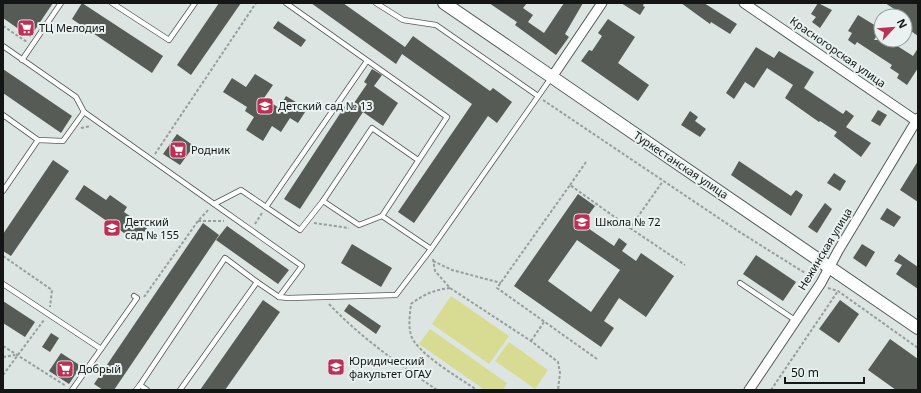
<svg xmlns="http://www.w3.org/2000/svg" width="921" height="393" viewBox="0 0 921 393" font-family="'Noto Sans',sans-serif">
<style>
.green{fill:#d8dc92}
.building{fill:#565b55;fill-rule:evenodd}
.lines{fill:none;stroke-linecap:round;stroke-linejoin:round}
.service-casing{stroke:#545b59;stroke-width:6}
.minor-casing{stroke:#545b59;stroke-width:11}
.secondary-casing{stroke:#545b59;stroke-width:14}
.path{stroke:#979e9c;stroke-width:2;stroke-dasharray:3 2;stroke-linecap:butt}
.service{stroke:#fff;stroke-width:4.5}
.minor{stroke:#fff;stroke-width:9}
.secondary{stroke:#fff;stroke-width:12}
.labels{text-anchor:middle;stroke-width:4;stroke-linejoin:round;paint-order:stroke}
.poi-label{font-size:11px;fill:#131615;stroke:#e9f2f0;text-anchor:start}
.street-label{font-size:11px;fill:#131615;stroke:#e9f2f0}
</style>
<rect width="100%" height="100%" fill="#dce5e2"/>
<g class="green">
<polygon points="451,296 509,336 489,364 432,324"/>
<polygon points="430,329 507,383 503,390 485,390 419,344"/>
<polygon points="509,342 548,370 535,389 495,361"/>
</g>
<g class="building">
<polygon points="3,3 53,3 30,37 3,18"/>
<polygon points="82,3 163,56 152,73 72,19"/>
<polygon points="219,3 241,3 191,75 177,65"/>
<polygon points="311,3 343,3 405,47 413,36 490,91 493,88 512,102 497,123 488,116 414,223 398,212 472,104 402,54 396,64"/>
<polygon points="489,3 527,3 523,8 533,15 528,22 544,33 564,3 583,3 565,34 569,37 556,55 515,25 517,22"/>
<polygon points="621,3 644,3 643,6 645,7 640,15"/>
<polygon points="681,3 704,3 737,24 730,34 711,22 710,24"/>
<polygon points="818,3 832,10 820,28 812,22 816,17 811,14"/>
<polygon points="885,3 918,3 918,36 905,27 905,16"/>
<polygon points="858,15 881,29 874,40 888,40 913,56 918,48 918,68 907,85 897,78 899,74 890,68 892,65 857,42 855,45 848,40 852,33 848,31"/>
<polygon points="608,19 635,37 618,63 649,85 638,101 581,61 589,50 592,51 602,36 598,33"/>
<polygon points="278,21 306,40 301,47 273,28"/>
<polygon points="756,47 774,58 779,51 814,72 804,88 843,114 846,110 854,116 846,127 871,143 861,157 834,136 837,132 820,121 819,122 785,98 793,85 767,68 754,88 745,82 734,99 726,93"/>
<polygon points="3,69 72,116 61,133 3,93"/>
<polygon points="372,69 382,75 374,86 398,103 383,126 363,112 300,209 284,199 347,103 352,106 367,84 364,82"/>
<polygon points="255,74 273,85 264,98 279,108 286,96 307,109 298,123 290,118 281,132 272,126 263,141 246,130 254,117 245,111 247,107 223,92 232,78 246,87"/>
<polygon points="878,110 887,115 880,126 871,121"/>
<polygon points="690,111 698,117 695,121 706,129 700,137 681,125"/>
<polygon points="177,134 194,146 180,165 163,154"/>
<polygon points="53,160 69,171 11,256 3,251 3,234"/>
<polygon points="739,161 791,196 796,190 803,195 791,216 731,175"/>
<polygon points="918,161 918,202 900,190"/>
<polygon points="834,173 846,181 840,191 827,183"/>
<polygon points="84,185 106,200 110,195 127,207 124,212 147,228 137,242 75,199"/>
<path d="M578 194 595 206 582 224 614 246 619 238 627 244 622 251 636 261 641 253 674 276 646 317 619 298 604 321 614 328 601 347 514 286ZM577 240 620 270 591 312 548 281Z"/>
<polygon points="825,203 832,209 817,233 808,227"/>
<polygon points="887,208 901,217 894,227 880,219"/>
<polygon points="203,223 219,235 114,390 103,390 94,384"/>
<polygon points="227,226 289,270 278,284 216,240"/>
<polygon points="352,244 392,268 381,287 341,263"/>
<polygon points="862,244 875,252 866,267 853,258"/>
<polygon points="899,254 918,267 918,289 896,274 902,265 894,261"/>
<polygon points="756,255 796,282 783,301 743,274"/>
<polygon points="263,300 280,312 225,390 200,390"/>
<polygon points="840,300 859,314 839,343 819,329"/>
<polygon points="3,301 35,322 25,337 3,323"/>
<polygon points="349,304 381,326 376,334 344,311"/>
<polygon points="51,333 59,338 50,352 42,347"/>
<polygon points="890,339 918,359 918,390 896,390 868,370"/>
<polygon points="61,353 81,366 69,384 49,371"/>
</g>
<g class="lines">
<g class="service-casing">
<g id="service">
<polyline points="112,3 169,40 195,3"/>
<polyline points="286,3 447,117 382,216"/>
<polyline points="376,3 403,20 436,25 538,96"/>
<polyline points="3,46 76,97 84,112 63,141 38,140"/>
<polyline points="22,60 61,3"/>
<polyline points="84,112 214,204 241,190 266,207"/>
<polyline points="3,115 38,140 3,191"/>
<polyline points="418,160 372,128 323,201 359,225 382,216 431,249"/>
<polyline points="323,201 300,230 266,207 367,61"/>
<polyline points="214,204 302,266 279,297"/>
<polyline points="740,283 795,320"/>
<polyline points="3,284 101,349 72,390"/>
<polyline points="101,349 137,298 134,296"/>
<polyline points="140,385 225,258 257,282"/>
<polyline points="136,390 140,385 147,390"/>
<polyline points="180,390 257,282 279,297 288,298 396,295 431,249 551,78"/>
</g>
</g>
<g class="minor-casing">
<g id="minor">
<polyline points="744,3 918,122"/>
<polyline points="552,77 602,3"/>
<polyline points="749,390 821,283 838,251 918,118"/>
</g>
</g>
<g class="secondary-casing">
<polyline id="secondary" points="444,3 918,328"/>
</g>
<g class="path">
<polyline points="3,26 27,42"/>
<polyline points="543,100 738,231 813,278"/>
<polyline points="81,128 91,126"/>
<polyline points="155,154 256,3"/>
<polyline points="570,185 586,162"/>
<polyline points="198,221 224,221"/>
<polyline points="314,223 349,228"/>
<polyline points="255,224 262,213"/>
<polyline points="630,228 685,265"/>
<polyline points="3,256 52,290 50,307"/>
<polyline points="433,259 435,271 450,288 531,341 558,362 560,373 558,390"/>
<polyline points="433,261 452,270 501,283"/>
<path d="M450 288C434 290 424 294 411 304 410 314 408 325 411 335 416 353 461 379 477 390"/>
<polyline points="828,288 838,291 918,348"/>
<polyline points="144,297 198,221 209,209"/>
<path d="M329 304C361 338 399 364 437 390"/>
<polyline points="531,341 544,322"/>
<polyline points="3,346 66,386"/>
<polyline points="3,357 15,355"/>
<polyline points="597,359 497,288 570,185 630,228 663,181"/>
<polyline points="3,375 44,320"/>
<polyline points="771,390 838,291"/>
</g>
<use href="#service" class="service"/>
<use href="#minor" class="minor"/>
<use href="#secondary" class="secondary"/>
</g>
<defs>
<g id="supermarket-square" transform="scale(0.9)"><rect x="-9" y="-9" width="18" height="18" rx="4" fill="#be2f55" stroke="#e9f2f0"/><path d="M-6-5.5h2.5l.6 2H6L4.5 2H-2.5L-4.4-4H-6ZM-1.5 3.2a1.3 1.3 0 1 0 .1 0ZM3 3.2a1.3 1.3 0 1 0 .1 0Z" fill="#fff"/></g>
<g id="school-square" transform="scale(0.9)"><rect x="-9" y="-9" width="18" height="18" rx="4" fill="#be2f55" stroke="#e9f2f0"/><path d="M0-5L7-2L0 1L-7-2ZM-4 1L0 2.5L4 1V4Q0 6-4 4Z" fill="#fff"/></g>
<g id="university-square" transform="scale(0.9)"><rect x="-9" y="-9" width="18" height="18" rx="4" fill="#be2f55" stroke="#e9f2f0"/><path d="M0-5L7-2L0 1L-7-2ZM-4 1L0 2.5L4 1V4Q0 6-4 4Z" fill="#fff"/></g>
</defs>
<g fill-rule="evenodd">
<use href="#supermarket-square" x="26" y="28"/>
<use href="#school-square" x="265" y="106"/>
<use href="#supermarket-square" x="178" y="150"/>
<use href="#school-square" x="582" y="222"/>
<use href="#school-square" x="112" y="228"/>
<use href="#university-square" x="336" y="367"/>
<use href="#supermarket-square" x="65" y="369"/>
</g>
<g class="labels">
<g class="poi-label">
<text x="39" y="32">ТЦ Мелодия</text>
<text x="278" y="110">Детский сад № 13</text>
<text x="191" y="154">Родник</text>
<text x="125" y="226">Детский<tspan x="125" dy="13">сад № 155</tspan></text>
<text x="595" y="226">Школа № 72</text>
<text x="349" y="365">Юридический<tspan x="349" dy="13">факультет ОГАУ</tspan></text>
<text x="78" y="373">Добрый</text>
</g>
<g class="street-label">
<text transform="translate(838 52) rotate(35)" y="4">Красногорская улица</text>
<text transform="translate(681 165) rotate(34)" y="4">Туркестанская улица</text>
<text transform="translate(825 249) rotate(-59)" y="4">Нежинская улица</text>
</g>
</g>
<rect width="921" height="393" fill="none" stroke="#131615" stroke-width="8"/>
<g transform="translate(893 28) rotate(64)"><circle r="19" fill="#e9f2f0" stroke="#939a98"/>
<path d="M0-3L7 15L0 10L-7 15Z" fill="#be2f55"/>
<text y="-6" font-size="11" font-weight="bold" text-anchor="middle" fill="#131615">N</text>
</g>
<path d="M785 377v6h79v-6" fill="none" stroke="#131615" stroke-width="2"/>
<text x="791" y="377" font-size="12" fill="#131615" stroke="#e9f2f0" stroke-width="3" paint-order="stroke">50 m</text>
</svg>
